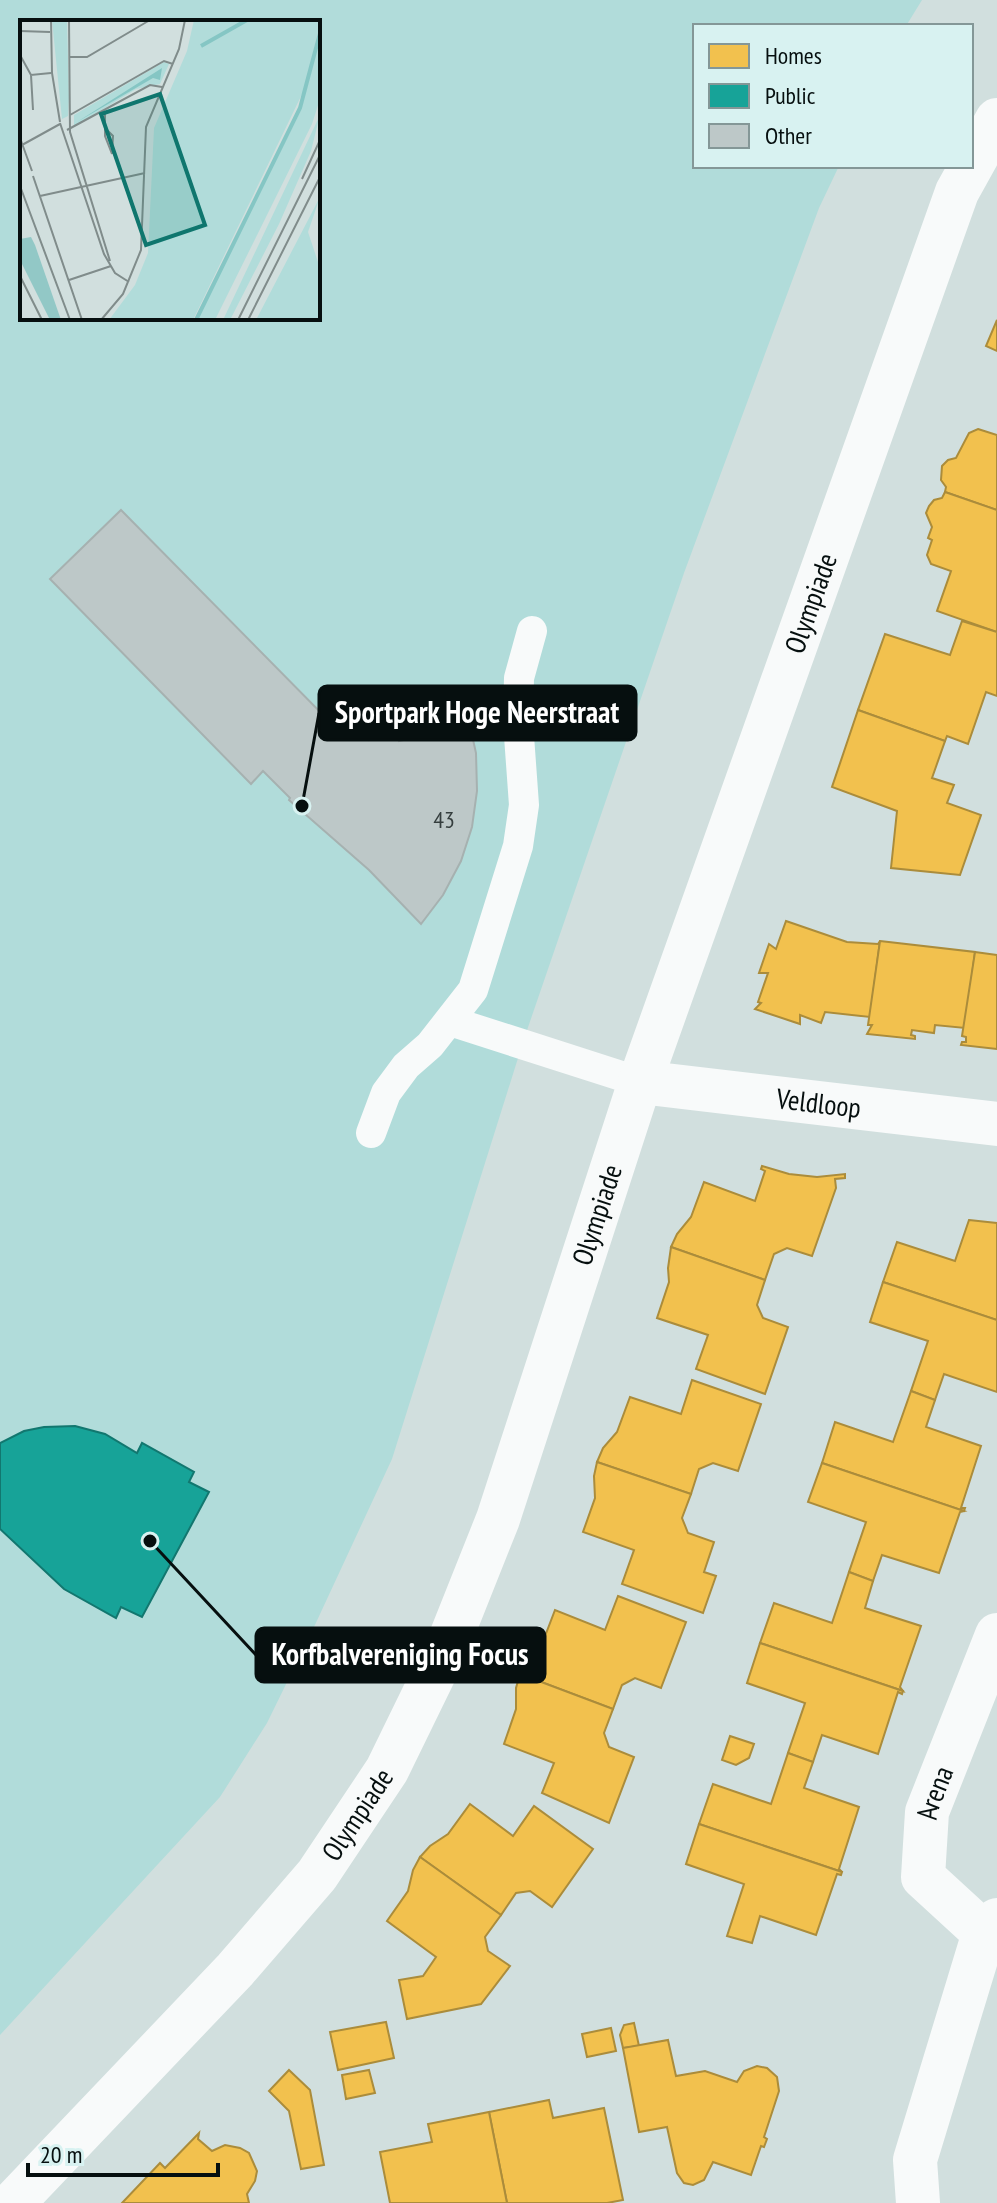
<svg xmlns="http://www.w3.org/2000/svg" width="997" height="2203" viewBox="0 0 997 2203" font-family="'PT Sans Narrow',sans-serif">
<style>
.green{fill:#b1dcda;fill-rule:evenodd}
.homes{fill:#f2c14e;stroke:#ab8c3b;stroke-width:2}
.public{fill:#17a398;stroke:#12776f;stroke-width:2}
.building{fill:#bdc8c8;stroke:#a6b1b0;stroke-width:2}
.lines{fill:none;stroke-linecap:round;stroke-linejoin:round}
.lane{stroke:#f8fafa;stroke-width:30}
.street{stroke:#f8fafa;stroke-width:44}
.labels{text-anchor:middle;stroke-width:8;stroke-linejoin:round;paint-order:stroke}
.number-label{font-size:24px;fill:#353e3e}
.street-label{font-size:28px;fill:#060f0f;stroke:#d8f2f1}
.inset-river{fill:none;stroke:#85c6c4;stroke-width:4}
.inset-road{fill:none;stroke:#808c8b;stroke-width:2}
.view{fill:#0f766e;fill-opacity:0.15;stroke:#0f766e;stroke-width:4}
.inset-edge{fill:none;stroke:#060f0f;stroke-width:4}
.leader{fill:none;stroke:#060f0f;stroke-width:3}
.callout-dot{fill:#060f0f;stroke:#d8f2f1;stroke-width:3}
.callout{fill:#060f0f;stroke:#060f0f;stroke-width:3}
.callout-label{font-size:30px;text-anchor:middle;font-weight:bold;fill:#fff}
</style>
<rect width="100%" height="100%" fill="#d1dfde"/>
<path class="green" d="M0 0H922L906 26H695V166H839L819 208 684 573 524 1039 392 1459 314 1627 267 1723 220 1797 0 2035ZM22 22H318V318H22Z"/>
<g class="homes">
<polygon points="997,320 997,351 986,346"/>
<polygon points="978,429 997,435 997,510 945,492 946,487 941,480 942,466 948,460 956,458 969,433"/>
<polygon points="945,492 997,510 997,632 937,611 951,571 931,564 927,555 932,540 928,538 932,527 926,513 929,506 934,500 942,498"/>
<polygon points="962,621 997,632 997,696 986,692 968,744 947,736 945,741 858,710 885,634 950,655"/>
<polygon points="858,710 945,741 932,778 954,785 947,803 981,815 960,875 891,868 897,811 832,787"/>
<polygon points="786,921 847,942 878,944 880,941 870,1017 825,1012 821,1023 800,1015 800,1024 755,1009 761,1003 758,1002 768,973 759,973 769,944 776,949"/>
<polygon points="880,941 975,952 965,1028 935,1025 934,1033 912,1030 911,1035 915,1036 915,1039 867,1034 872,1025 868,1025"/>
<polygon points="975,952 997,955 997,1049 961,1045 962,1042 966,1042 966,1037 962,1036"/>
<polygon points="762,1166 789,1174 817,1177 845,1174 845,1178 835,1179 836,1188 812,1256 787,1248 774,1254 765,1280 671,1247 677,1234 691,1217 704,1182 755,1201 765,1171 761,1169"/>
<polygon points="969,1220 997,1223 997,1320 883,1282 897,1242 955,1261"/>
<polygon points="671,1247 765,1280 757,1305 763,1318 788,1327 765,1394 696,1369 708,1335 657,1318 669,1282 668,1268"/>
<polygon points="883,1282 997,1320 997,1392 944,1374 935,1400 911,1391 928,1341 870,1322"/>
<polygon points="692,1380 761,1404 738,1471 713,1463 699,1469 691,1494 597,1462 603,1448 617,1432 630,1397 681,1414"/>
<polygon points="911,1391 935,1400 926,1427 981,1446 961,1508 965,1508 964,1511 822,1463 835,1422 893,1442"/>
<polygon points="597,1462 691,1494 682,1518 688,1533 714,1542 704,1572 716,1576 703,1613 622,1584 634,1550 583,1532 595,1498 594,1476"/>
<polygon points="822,1463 964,1511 960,1512 939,1573 882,1555 873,1581 849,1572 866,1522 808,1502"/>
<polygon points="849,1572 873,1581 865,1608 921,1626 900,1687 903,1691 760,1643 774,1603 832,1623"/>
<polygon points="618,1596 686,1622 661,1688 635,1678 622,1685 613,1709 520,1674 531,1655 542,1644 555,1610 605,1630"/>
<polygon points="760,1643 903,1691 902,1694 898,1692 878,1754 822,1735 813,1762 788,1753 805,1703 747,1683"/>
<polygon points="520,1674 613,1709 604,1733 609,1747 634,1757 609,1823 542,1793 554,1763 504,1744 516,1709 516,1688"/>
<polygon points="730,1736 754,1744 749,1758 736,1765 722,1760"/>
<polygon points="788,1753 813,1762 804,1788 859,1807 839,1869 842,1872 699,1824 713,1784 771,1804"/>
<polygon points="470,1804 513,1836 534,1806 593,1849 552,1907 530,1891 516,1893 501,1915 420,1857 430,1846 448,1834"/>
<polygon points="699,1824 842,1872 841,1875 837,1874 816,1935 760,1916 752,1943 727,1936 744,1884 686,1864"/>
<polygon points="420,1857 501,1915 485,1937 488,1951 510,1966 481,2004 407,2019 399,1980 423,1976 436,1957 387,1921 408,1891 413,1870"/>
<polygon points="386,2022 394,2058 338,2070 330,2032"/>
<polygon points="634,2023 639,2046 623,2048 620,2035 624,2025"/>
<polygon points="611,2028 616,2051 587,2057 582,2034"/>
<polygon points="668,2040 676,2076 705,2071 737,2082 744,2071 757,2066 767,2068 777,2077 779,2091 764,2137 767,2139 764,2147 761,2146 751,2175 713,2162 704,2180 693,2185 684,2183 677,2173 667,2127 639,2132 623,2048"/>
<polygon points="289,2070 310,2090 324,2165 301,2169 289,2111 269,2091"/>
<polygon points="369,2070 375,2093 346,2099 342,2075"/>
<polygon points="549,2100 553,2118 604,2108 623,2200 607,2203 507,2203 489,2112"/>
<polygon points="489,2112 507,2203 390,2203 380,2152 432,2142 428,2124"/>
<polygon points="199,2133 198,2139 212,2151 225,2145 240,2148 249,2153 257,2171 255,2181 247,2194 249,2203 122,2203 160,2163 165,2168"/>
</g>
<polygon class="public" points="75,1426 105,1434 137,1453 142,1443 194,1472 189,1482 209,1492 142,1617 121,1607 116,1618 64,1589 0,1529 0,1443 24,1431 44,1427"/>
<polygon class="building" points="121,510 335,727 346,716 369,740 395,730 399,741 433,733 469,732 466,717 468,717 476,753 477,791 472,827 461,861 443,895 421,924 369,870 289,800 290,798 263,771 251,784 50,579"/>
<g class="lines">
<g class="lane">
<polyline points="450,1021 640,1082"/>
<polyline points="371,1133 386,1093 406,1066 430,1045 473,990 518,846 524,805 518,722 519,678 532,631"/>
</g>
<g class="street">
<path id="s1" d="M640 1082 997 1124"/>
<path id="s2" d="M984 1933 923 1877 927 1812 997 1635"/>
<path id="s3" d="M13 2203 235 1970 317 1875 387 1770 447 1647 498 1519 640 1082 957 192 997 120"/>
<polyline points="918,2203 915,2160 984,1933 997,1920"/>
</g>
</g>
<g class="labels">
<g class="number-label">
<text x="444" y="828">43</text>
</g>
<g class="street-label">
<text dy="10" stroke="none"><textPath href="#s3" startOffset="1816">Olympiade</textPath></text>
<text dy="10" stroke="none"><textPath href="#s1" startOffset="180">Veldloop</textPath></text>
<text dy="10" stroke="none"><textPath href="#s3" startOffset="1168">Olympiade</textPath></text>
<text dy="10" stroke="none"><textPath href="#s2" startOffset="168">Arena</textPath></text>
<text dy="10" stroke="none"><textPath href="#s3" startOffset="520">Olympiade</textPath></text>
</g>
</g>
<g transform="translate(20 20)">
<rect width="300" height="300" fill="#d1dfde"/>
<path d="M32 0H47L49 78 48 96 42 99ZM174 0H300V4L284 70 173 300H89L115 265 128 233 134 108 167 31ZM300 19V79L292 104 195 300H177L281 90ZM144 42 149 44 140 64 116 69 54 107V95ZM300 95 291 131 259 204 210 300H203ZM300 177 288 212 300 248V300H236Z" fill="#b1dcda"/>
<path d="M11 217 15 225 41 300H30L0 240V219Z" fill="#92c8c6"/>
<path d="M142 48 140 60 133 58 57 102Z" fill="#85c6c4"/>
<path class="inset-river" d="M181 26 227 0M176 300 280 88 300 13"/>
<path class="inset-road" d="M31 0 32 53 40 102M49 0 50 112 90 241M0 11 30 12M0 35 11 55 31 53M50 37H67L130 0M11 55 13 90M85 91V116L92 134 93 116 87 110M50 95 144 41 153 44M40 103 84 234 95 253 109 262M47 110 130 65 142 67M0 118 12 151M2 125 40 104M13 156 62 300M282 159 300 120M0 166 50 300M20 176 125 153M0 256 22 300M49 260 91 246M81 300 103 274 121 230 126 107 159 29 165 0M218 300 300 135M228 300 300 157"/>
<path class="view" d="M140 74 185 205 126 225 81 94Z"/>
<rect width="300" height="300" class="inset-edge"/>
</g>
<path class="leader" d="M302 806L319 713M150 1541L256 1655"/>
<g class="callout-dot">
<circle cx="302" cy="806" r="8"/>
<circle cx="150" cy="1541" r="8"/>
</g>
<g class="callout">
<rect x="319" y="686" width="317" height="54" rx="8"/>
<rect x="256" y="1628" width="289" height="54" rx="8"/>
</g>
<g class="callout-label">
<text x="477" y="723">Sportpark Hoge Neerstraat</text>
<text x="400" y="1665">Korfbalvereniging Focus</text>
</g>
<rect x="693" y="24" width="280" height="144" fill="#d8f2f1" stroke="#849797" stroke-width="2"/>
<rect x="709" y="44" width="40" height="24" fill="#f2c14e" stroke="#849797" stroke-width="2"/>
<text x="765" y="64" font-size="24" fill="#060f0f">Homes</text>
<rect x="709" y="84" width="40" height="24" fill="#17a398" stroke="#849797" stroke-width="2"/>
<text x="765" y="104" font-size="24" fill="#060f0f">Public</text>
<rect x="709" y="124" width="40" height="24" fill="#bdc8c8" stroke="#849797" stroke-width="2"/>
<text x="765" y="144" font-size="24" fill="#060f0f">Other</text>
<path d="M28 2163v12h190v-12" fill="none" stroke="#060f0f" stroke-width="4"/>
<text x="40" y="2163" font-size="24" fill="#060f0f" stroke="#d8f2f1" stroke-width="6" paint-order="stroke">20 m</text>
</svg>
